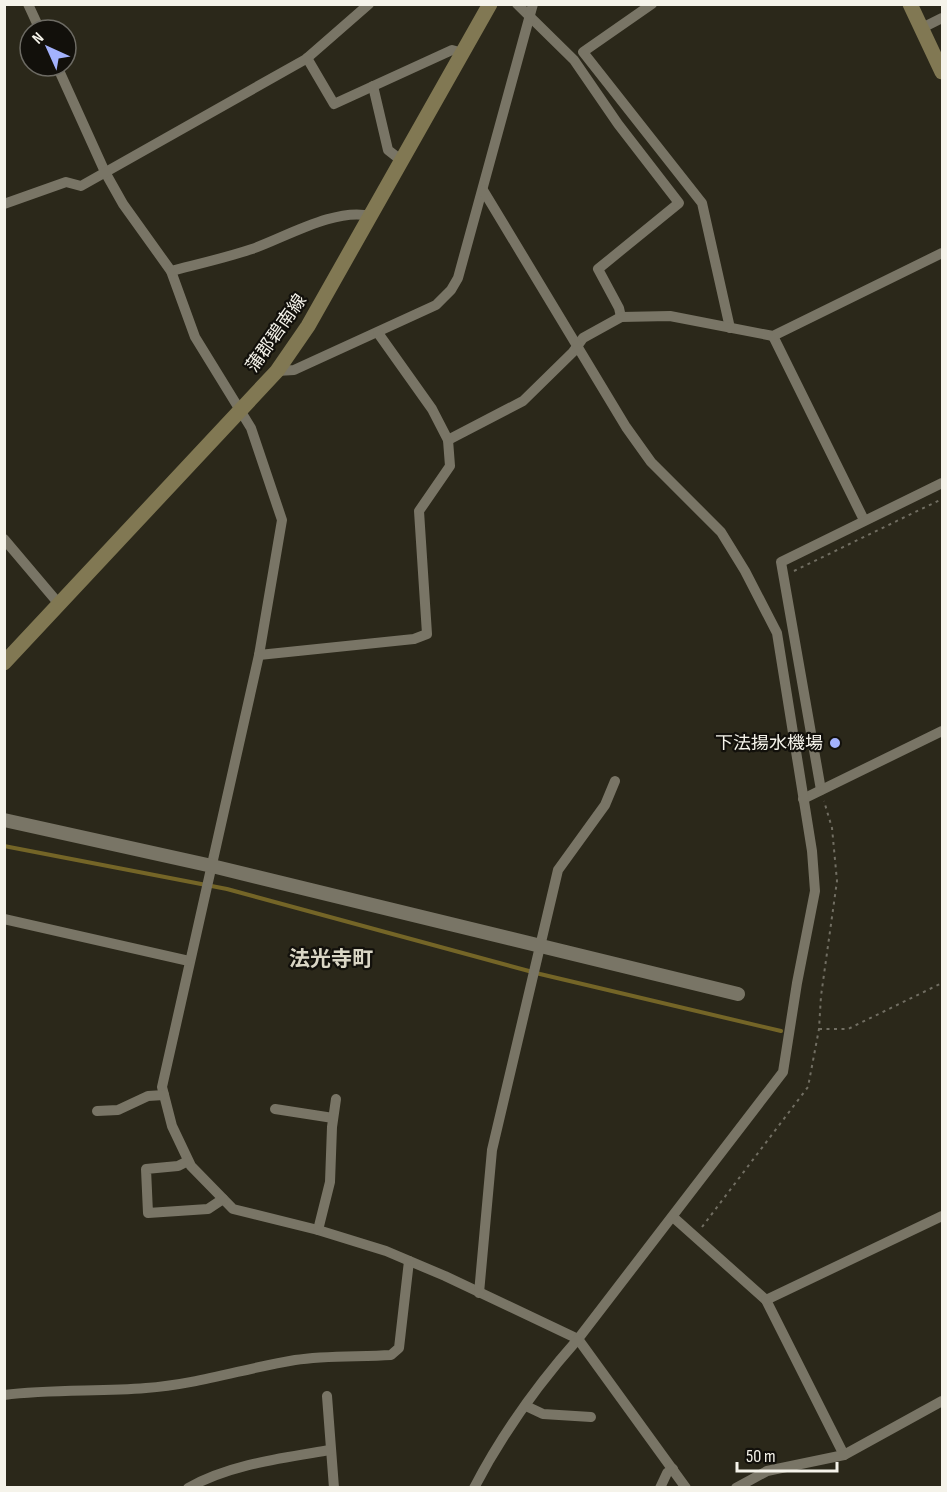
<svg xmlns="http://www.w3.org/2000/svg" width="947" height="1492" viewBox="0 0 947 1492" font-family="'Sofia Sans Condensed','Noto Sans JP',sans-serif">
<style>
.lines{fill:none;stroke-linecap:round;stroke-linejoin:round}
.stream{stroke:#746527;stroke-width:4}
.path{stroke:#716e62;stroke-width:2;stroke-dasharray:3 4.5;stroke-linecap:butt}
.minor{stroke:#797566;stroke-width:10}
.tertiary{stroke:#797566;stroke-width:14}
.secondary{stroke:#817853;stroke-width:15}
.poi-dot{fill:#a3b2fd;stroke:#12100b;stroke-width:2}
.labels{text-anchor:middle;stroke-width:4.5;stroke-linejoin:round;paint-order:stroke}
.street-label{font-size:18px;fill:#f5f3ea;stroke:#12100b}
.poi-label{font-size:18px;fill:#f5f3ea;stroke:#12100b;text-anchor:end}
.quarter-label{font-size:21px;font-weight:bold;fill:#dad6c5;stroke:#12100b}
</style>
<rect width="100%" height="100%" fill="#2b281a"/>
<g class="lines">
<polyline class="stream" points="4,846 227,889 540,974 781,1031"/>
<g class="path">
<polyline points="794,571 942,499"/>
<polyline points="819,1029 848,1029 942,983"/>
<polyline points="702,1227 808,1087 819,1029 821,996 837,881 832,828 824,801"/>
</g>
<g class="minor">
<polyline points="28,4 40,30"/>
<polyline points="517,4 574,60 618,124 679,203 598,269 619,308 621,317"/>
<polyline points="652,4 583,52 702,203 730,328"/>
<polyline points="922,28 942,18"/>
<polyline points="307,58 334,104 452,50 463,53"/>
<polyline points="57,66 105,172 123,204 171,271 195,337 251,428 282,520 259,655 162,1087 172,1126 191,1166 233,1209 318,1230 386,1251 445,1276 578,1339 686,1488"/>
<polyline points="373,86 388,150 402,161"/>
<polyline points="4,204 66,182 81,186 306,59 369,4"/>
<path d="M171 271C198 264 225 258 252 249 284 238 336 207 370 216"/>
<polyline points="773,336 864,520"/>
<polyline points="277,371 294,370 436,305 451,290 458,278 533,4"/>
<polyline points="448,440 523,401 573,352 583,338 621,317 670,316 773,336 942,253"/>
<polyline points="4,539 59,604"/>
<polyline points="259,655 414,639 427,634 419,511 450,466 448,440 432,409 378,333"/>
<polyline points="821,790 781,562 942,483"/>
<polyline points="803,799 942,731"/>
<polyline points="4,919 189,961"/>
<polyline points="275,1109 333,1118"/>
<polyline points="97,1111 118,1110 148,1096 164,1095"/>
<polyline points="188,1161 178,1166 146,1169 148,1213 208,1209 223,1199"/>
<polyline points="673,1217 766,1300 844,1455"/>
<polyline points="318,1230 330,1182 332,1127 336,1099"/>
<polyline points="479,1293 492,1150 558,870 605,805 615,781"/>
<polyline points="766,1300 942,1216"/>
<path d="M4 1395C52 1389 99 1392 146 1388 195 1385 246 1368 295 1360 326 1355 360 1357 391 1355L399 1348 409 1261"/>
<polyline points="327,1396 334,1488"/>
<polyline points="526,1406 543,1414 591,1417"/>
<path d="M188 1488C231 1464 283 1458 330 1450"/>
<path d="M474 1488C502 1434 538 1384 578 1339L783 1072 797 983 815 891 812 851 777 633 745 571 721 532 651 462 626 427 483 190"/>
<polyline points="660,1488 667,1473 673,1469"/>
<polyline points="736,1488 767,1471 844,1455 942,1401"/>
</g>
<polyline class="tertiary" points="4,820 212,866 738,994"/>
<g class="secondary">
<polyline points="910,4 942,72"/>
<polyline points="4,663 277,371 308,326 490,4"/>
</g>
</g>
<circle class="poi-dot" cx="835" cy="743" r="6"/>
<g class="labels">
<g class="street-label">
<text transform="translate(276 333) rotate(-55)" y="6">蒲郡碧南線</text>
</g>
<g class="poi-label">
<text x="823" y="749">下法揚水機場</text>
</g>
<g class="quarter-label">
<text x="331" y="966">法光寺町</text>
</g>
</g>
<rect width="947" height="1492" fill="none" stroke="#f5f3ea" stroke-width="12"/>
<g transform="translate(48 48) rotate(315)"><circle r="28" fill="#12100b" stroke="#6d6b64" stroke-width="1.5"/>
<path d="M0-4.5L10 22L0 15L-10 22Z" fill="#a3b2fd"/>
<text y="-9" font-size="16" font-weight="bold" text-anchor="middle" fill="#f5f3ea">N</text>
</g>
<path d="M737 1462v9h100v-9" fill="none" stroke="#f5f3ea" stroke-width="3"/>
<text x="746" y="1462" font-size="18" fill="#f5f3ea" stroke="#12100b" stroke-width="4.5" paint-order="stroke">50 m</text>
</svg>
